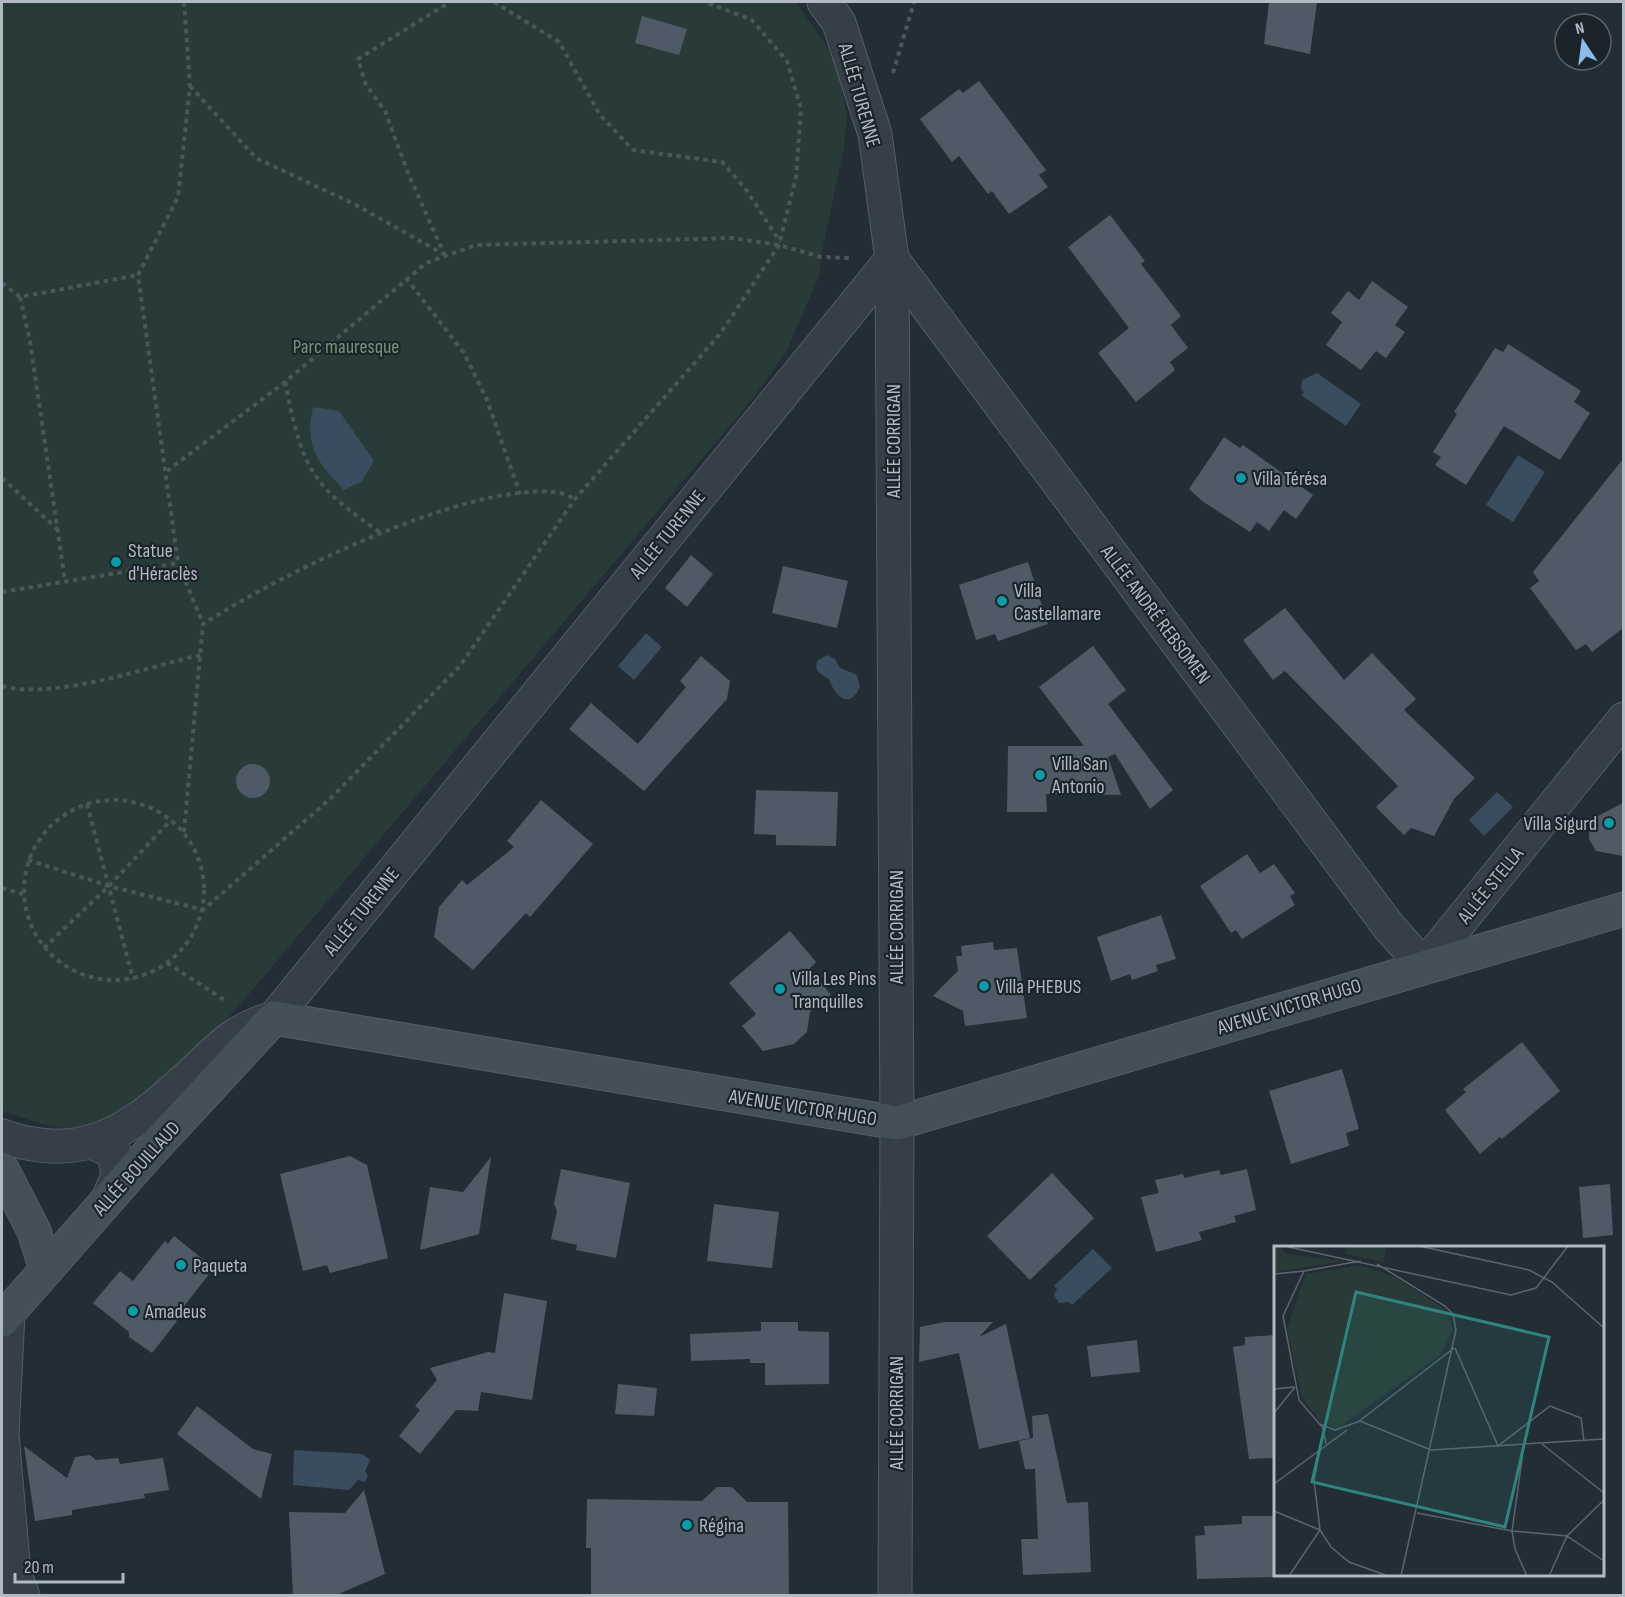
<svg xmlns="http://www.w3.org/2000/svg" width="1625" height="1597" viewBox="0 0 1625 1597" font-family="'Sofia Sans Condensed',sans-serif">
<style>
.green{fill:#283b39}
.water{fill:#3a4d5e}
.building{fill:#4e5a65}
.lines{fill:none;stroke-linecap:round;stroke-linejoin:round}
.street-casing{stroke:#545d64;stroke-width:35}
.secondary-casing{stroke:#545d64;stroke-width:35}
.path{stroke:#465858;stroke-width:4;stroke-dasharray:4.5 4.5;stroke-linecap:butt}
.street{stroke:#363f47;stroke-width:33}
.secondary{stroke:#454f59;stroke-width:33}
.culture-dot{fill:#0f9aa8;stroke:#1c242b;stroke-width:2}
.labels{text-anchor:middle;stroke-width:4.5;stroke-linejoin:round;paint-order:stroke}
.street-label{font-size:20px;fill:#b1bac3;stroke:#1c242b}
.park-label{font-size:20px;fill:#729676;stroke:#1c242b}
.poi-label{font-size:20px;fill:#b1bac3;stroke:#1c242b;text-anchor:start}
.inset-road{fill:none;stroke:#5c656e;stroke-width:1.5}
.view{fill:#2f847f;fill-opacity:0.15;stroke:#2f847f;stroke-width:3}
.inset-edge{fill:none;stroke:#b1bac3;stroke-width:3}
</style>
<rect width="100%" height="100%" fill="#232d36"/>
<path class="green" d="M2 2H796L827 47 839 76 847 115 844 147 821 257 820 274 787 350 755 396 237 1008C200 1048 131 1126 73 1128 50 1128 24 1118 2 1111Z"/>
<g class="water">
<polygon points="1317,373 1361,404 1346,426 1301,395 1304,392 1301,389 1302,380"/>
<path d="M313 407 339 411 374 461 361 482 344 490C318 463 304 447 313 407Z"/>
<polygon points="1518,455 1545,472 1513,522 1486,505"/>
<polygon points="646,633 662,647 634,680 618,666"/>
<path d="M827 655 835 659 840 668 857 675 860 687C849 711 835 696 829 679 821 674 814 672 817 661Z"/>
<polygon points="1497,792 1513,807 1484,836 1469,820"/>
<polygon points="1093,1249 1112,1268 1072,1305 1069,1302 1059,1303 1054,1295 1057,1289 1054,1286"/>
<polygon points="294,1450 363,1454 370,1460 365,1471 368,1476 365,1482 358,1480 349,1490 293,1485"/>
</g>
<g class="building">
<polygon points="1269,2 1317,2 1310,54 1264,44"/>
<polygon points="642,16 687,29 679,55 635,43"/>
<polygon points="979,81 1046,170 1039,175 1048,187 1009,214 992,191 988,194 959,156 952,162 920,119 959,89 963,93"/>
<polygon points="1110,215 1145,261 1141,264 1181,316 1171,325 1188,348 1170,362 1175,370 1136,402 1098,353 1129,328 1068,247"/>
<polygon points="1372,281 1408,307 1395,325 1405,332 1386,358 1376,351 1361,370 1326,345 1342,322 1331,313 1348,291 1359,300"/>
<polygon points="1508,344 1581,391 1574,402 1590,413 1560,460 1504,426 1466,485 1435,465 1441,457 1433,452 1457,414 1454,412 1495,348 1503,352"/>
<polygon points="1224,437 1240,448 1243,445 1313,495 1296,519 1284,510 1269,531 1257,522 1250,532 1202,501 1189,489"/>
<polygon points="1623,459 1623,628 1592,652 1586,644 1576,650 1530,588 1539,581 1533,572"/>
<polygon points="691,555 713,574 687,607 665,588"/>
<polygon points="1028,562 1048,624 998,641 995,634 976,640 959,585"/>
<polygon points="783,566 848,581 837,628 772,613"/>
<polygon points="1285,608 1344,680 1372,653 1416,699 1404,710 1475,778 1454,799 1434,836 1411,828 1404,835 1376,807 1398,786 1285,671 1273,680 1243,640"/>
<polygon points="1093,646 1126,690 1108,704 1173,790 1150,809 1115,754 1108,757 1121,795 1046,794 1047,812 1007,812 1008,746 1084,746 1039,687"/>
<polygon points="701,656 730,681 727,699 644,791 569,729 591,703 638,744 686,687 680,681"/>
<circle cx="253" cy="781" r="17"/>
<polygon points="756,790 838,792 836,846 776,845 776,835 754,834"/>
<polygon points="541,800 593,844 530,917 526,913 473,970 434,937 439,907 462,880 467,885 514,847 507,841"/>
<polygon points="1623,803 1623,856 1596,851 1589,839 1590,820"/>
<polygon points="1247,854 1260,873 1274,864 1295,893 1290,896 1295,905 1242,939 1236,930 1231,933 1200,886"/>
<polygon points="1161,915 1176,959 1156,965 1158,971 1132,980 1130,974 1111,981 1097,937"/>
<polygon points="790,931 816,962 810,968 831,995 810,1012 807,1032 794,1044 763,1051 742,1026 756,1014 729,983"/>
<polygon points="993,942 994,950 1017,948 1027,1018 965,1026 963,1011 933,996 958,971 956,956 962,956 961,946"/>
<polygon points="1522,1042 1560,1091 1502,1139 1500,1137 1480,1154 1445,1110 1466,1092 1463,1089"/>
<polygon points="1342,1069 1359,1129 1346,1133 1349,1146 1291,1164 1269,1091"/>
<polygon points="350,1156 367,1165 388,1258 330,1273 327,1265 303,1271 280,1174"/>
<polygon points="491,1157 479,1234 420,1250 430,1187 463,1192"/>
<polygon points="561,1169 630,1183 616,1258 576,1250 577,1245 551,1239 557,1211 554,1204"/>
<polygon points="1247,1169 1256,1210 1234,1216 1236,1222 1199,1232 1202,1240 1156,1252 1141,1197 1159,1193 1155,1180 1183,1174 1184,1178 1219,1170 1221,1175"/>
<polygon points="1052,1173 1094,1218 1030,1280 987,1236"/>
<polygon points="1610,1184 1613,1235 1583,1238 1579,1187"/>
<polygon points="714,1204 779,1212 772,1268 707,1261"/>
<polygon points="174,1236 214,1268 174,1319 177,1321 152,1353 129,1337 129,1332 93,1303 120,1271 133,1281 165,1241 168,1244"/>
<polygon points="504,1293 547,1301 532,1400 481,1392 478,1411 456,1410 420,1454 399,1436 420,1410 415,1406 437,1380 430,1368 488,1352 495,1353"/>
<polygon points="761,1322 798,1322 798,1331 829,1332 829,1384 765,1385 765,1363 750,1363 750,1359 691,1361 690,1334 761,1331"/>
<polygon points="944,1322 993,1322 979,1337 1006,1324 1030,1438 979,1449 959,1353 919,1362 920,1327"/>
<polygon points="1275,1335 1275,1458 1249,1459 1233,1347 1245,1345 1245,1337"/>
<polygon points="1137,1340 1140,1372 1091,1377 1087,1346"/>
<polygon points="618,1384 657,1388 654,1416 615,1414"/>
<polygon points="197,1406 253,1449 272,1454 261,1499 177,1434"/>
<polygon points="1048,1414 1067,1503 1088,1502 1091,1572 1023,1575 1021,1539 1038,1539 1035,1469 1025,1469 1019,1441 1033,1438 1032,1416"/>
<polygon points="24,1446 67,1478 75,1457 90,1455 96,1460 118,1458 120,1464 163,1458 169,1490 144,1494 145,1498 72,1510 72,1515 35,1521"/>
<polygon points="717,1487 732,1487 747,1502 788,1502 789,1596 591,1596 591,1548 586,1548 587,1499 702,1501"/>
<polygon points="364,1490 385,1574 334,1596 293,1596 289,1512 345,1513"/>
<polygon points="1242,1516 1275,1516 1275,1577 1197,1579 1195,1536 1205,1535 1204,1526 1242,1524"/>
</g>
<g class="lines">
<g class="street-casing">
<g id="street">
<polyline points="824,2 839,23 875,134 892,259 897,1123 895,1596"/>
<polyline points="892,259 1389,927 1424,966 1624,719"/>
<path d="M2 1136C83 1165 131 1130 189 1076 220 1048 232 1030 274 1018L892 259"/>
<polyline points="91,1142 114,1152 118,1176 108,1199"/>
<polyline points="8,1313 2,1434 14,1573 23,1596"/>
</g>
</g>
<g class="secondary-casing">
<g id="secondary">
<polyline points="2,1169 34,1231 46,1270"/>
<polyline points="2,1320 149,1153 274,1018 897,1123 1624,909"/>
</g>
</g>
<g class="path">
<polyline points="184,2 190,86 178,197 138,275 178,563 203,624"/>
<polyline points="494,2 559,42 600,115 633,150 722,162 747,191 780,242"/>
<polyline points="893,73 914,2"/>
<polyline points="190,86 256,158 356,205 445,255"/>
<polyline points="445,256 408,173 385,111 366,85 358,59 450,2"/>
<polyline points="406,278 464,353 487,400 520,494"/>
<polyline points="2,283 20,297 138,275"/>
<polyline points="20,297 30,341 65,581"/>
<path d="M285 382C292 414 298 453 318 479 334 501 360 518 382 534"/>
<polyline points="167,471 285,382 426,263 476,245 732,238 779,245 821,257 849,258"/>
<polyline points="2,478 57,529"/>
<polyline points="2,592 178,563"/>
<path d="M2 686C54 700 145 668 200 655"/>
<circle cx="114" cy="890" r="90"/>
<polyline points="87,804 133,979"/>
<path d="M184 832 203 624C281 574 462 484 554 492 561 492 569 496 575 499"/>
<polyline points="28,860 109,886 203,910 330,799 460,666 575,499 720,334 779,245 796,177 801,109 787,61 752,20 705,2"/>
<polyline points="2,888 23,894"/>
<polyline points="44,948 109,886 171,820"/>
<polyline points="167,963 226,1001"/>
</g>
<use href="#street" class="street"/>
<use href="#secondary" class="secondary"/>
</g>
<g class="culture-dot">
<circle cx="1241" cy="478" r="6"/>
<circle cx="116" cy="562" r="6"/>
<circle cx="1002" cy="601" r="6"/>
<circle cx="1040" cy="775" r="6"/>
<circle cx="1609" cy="823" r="6"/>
<circle cx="984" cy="986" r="6"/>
<circle cx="780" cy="989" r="6"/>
<circle cx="181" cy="1265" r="6"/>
<circle cx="133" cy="1311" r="6"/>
<circle cx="687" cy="1525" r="6"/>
</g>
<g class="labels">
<g class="street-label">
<text transform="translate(860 95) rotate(74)" y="7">ALLÉE TURENNE</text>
<text transform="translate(893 441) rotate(-90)" y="7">ALLÉE CORRIGAN</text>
<text transform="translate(667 534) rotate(-51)" y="7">ALLÉE TURENNE</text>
<text transform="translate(1156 614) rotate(53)" y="7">ALLÉE ANDRÉ REBSOMEN</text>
<text transform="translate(1490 885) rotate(-51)" y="7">ALLÉE STELLA</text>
<text transform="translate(361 911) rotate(-51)" y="7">ALLÉE TURENNE</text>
<text transform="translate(896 927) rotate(-90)" y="7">ALLÉE CORRIGAN</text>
<text transform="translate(1289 1006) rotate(-17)" y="7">AVENUE VICTOR HUGO</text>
<text transform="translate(803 1107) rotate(9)" y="7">AVENUE VICTOR HUGO</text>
<text transform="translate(136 1168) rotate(-48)" y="7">ALLÉE BOUILLAUD</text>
<text transform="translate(896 1413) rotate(-90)" y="7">ALLÉE CORRIGAN</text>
</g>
<g class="park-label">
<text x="346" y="353">Parc mauresque</text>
</g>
<g class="poi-label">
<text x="1253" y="485">Villa Térésa</text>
<text x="128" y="557">Statue<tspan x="128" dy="23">d'Héraclès</tspan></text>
<text x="1014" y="597">Villa<tspan x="1014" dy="23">Castellamare</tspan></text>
<text x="1052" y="770">Villa San<tspan x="1052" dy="23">Antonio</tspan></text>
<text x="1597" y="830" text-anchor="end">Villa Sigurd</text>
<text x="792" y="985">Villa Les Pins<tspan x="792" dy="23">Tranquilles</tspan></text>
<text x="996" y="993">Villa PHEBUS</text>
<text x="193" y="1272">Paqueta</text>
<text x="145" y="1318">Amadeus</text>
<text x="699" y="1532">Régina</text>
</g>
</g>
<g transform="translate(1274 1246)">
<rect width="330" height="330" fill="#232d36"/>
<path d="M0 0H7L11 8 72 15 0 26ZM73 0H113L109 16 72 8ZM87 19 121 31 171 63 179 83 166 109 64 182 47 176 28 152 13 82 32 28Z" fill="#283b39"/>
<path class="inset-road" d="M10 0 237 49 262 42 294 0M145 0 255 24 278 36 330 82M103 18 171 60 179 68 182 84 127 330M0 28 30 25M181 102 224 200 276 160 307 172 310 195M0 143 20 141M0 167 21 141M84 176 180 102M46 178 61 184 86 175 157 204 330 193M52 198 49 182 25 154 9 70 30 25 87 15M268 198 330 247M250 199 238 285 241 303 253 330M46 203 40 234 46 284 57 301 75 316 114 330M0 238 73 184M0 265 46 284M143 267 238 285 293 290 330 315M15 330 46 284M275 330 293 290 330 254"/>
<path class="view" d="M82 46 275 91 231 281 38 236Z"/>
<rect width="330" height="330" class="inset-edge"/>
</g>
<rect width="1625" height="1597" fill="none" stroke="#b1bac3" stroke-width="6"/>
<g transform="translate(1583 42) rotate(347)"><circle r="28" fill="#1c242b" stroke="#586068" stroke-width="1.5"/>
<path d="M0-4.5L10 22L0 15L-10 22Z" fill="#8dbcec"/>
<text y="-9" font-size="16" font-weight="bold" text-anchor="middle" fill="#b1bac3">N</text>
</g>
<path d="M15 1573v9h108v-9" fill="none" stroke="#b1bac3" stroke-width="3"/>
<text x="24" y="1573" font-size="18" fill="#b1bac3" stroke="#1c242b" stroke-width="4.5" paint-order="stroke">20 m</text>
</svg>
